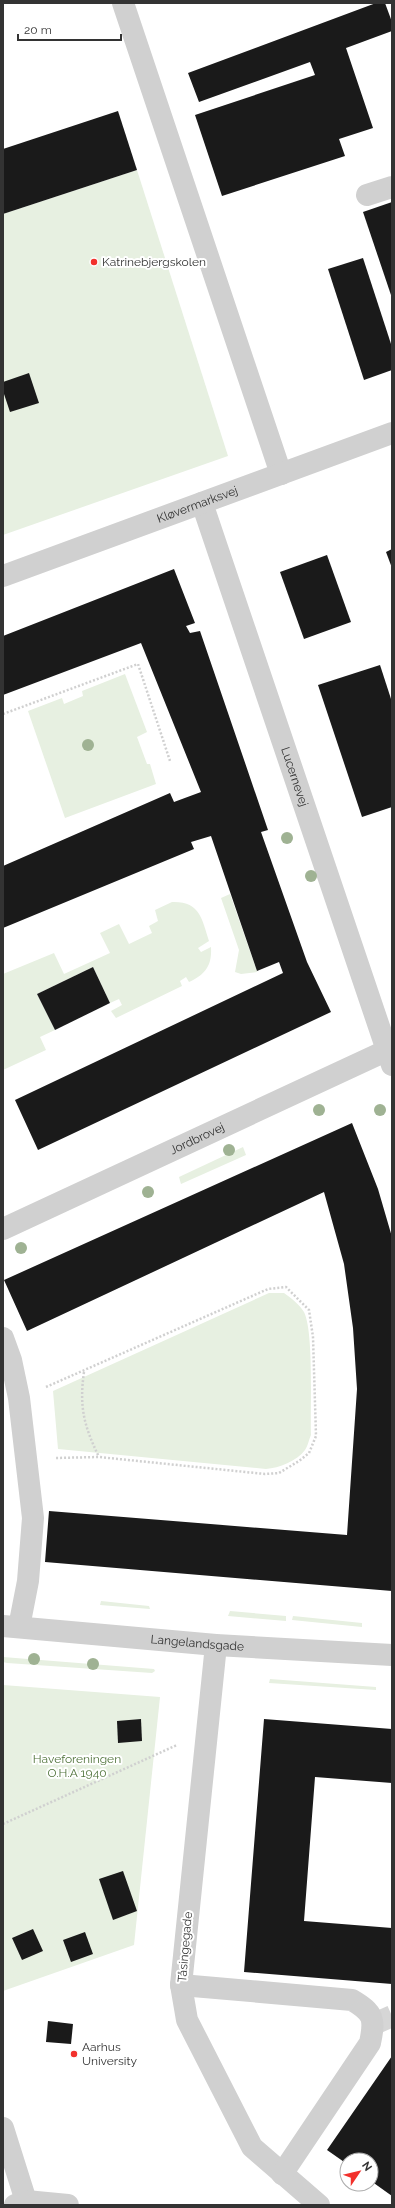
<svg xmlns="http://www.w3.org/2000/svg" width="395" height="2208" viewBox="0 0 395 2208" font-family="Raleway,sans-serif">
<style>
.green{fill:#e7f0e1}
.building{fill:#1a1a1a}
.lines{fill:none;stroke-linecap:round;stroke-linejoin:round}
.minor-tunnel{stroke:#d6d6d6;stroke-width:22;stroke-dasharray:22 11;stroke-linecap:butt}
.path{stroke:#d0d0d0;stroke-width:2.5;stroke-dasharray:2 2;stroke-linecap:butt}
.minor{stroke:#d0d0d0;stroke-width:22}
.tree{fill:#9fb293}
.poi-dot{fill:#f2312c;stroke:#fff;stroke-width:1.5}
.labels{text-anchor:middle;stroke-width:4;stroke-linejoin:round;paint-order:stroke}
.poi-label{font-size:12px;fill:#333;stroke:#fff;text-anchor:start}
.street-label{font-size:12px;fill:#333;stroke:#fff}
.park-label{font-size:12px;fill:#50733b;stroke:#fff}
</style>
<rect width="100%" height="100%" fill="#fff"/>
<g class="green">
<polygon points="137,170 228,456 3,535 3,214"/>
<polygon points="125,674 147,732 137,737 147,764 150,764 156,784 65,818 28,711 62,698 64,704 83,696 82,691"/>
<polygon points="230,894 257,971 257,972 241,974 235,972 239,950 221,898"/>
<path d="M172 902C200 901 202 919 209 941L198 948 201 952 211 947C212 965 206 974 189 982L186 977 180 981 182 986 116 1018 111 1011 122 1005 119 999 110 1003 93 967 37 994 55 1030 40 1037 46 1050 3 1070V974L54 953 64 974 110 953 100 933 119 924 129 944 152 933 149 926 158 921 155 910Z"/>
<polygon points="243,1147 246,1155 181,1184 179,1177"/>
<path d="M269 1293H284C291 1298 300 1305 304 1312 314 1332 310 1409 311 1435 309 1439 308 1446 305 1450 297 1461 279 1468 266 1469L58 1449 53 1391Z"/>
<polygon points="101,1601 149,1606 150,1609 100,1605"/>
<polygon points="230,1611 286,1616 286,1621 228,1616"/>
<polygon points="293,1616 362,1623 362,1627 292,1620"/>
<polygon points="3,1657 154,1669 155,1671 152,1673 7,1663 3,1662"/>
<polygon points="270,1679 376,1687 376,1690 269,1683"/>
<polygon points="3,1685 160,1697 134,1945 3,1991"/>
</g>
<g class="building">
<polygon points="376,3 385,3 392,22 392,31 346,48 373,128 339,139 345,156 222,196 195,115 315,75 310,62 199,102 188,73"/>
<polygon points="118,111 137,170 3,214 3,149"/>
<polygon points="392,202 392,298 363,212"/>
<polygon points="363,258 392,347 392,370 364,380 328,269"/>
<polygon points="29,373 39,403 10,412 3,391 3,382"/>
<polygon points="392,549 392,568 386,552"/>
<polygon points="327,555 351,622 304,639 280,572"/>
<polygon points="174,569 195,623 186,626 190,633 200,631 268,830 261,832 307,962 331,1012 38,1150 15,1100 283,973 279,962 257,971 211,836 191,842 194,849 3,928 3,866 170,793 174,802 201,792 141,643 3,695 3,636"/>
<polygon points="380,665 392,702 392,807 362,817 318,685"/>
<polygon points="93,967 110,1003 55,1030 37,994"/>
<polygon points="352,1123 378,1189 392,1237 392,1591 45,1562 49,1511 347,1535 357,1389 353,1328 344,1264 324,1192 27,1331 4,1280"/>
<polygon points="141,1719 142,1741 118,1743 117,1721"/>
<polygon points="264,1719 392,1729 392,1783 315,1777 304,1921 392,1928 392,1984 244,1972"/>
<polygon points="123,1871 137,1911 113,1920 99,1879"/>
<polygon points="33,1929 43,1951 22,1960 12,1938"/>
<polygon points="85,1932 93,1954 71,1962 63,1940"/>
<polygon points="48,2021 73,2024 71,2044 46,2042"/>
<polygon points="392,2056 392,2196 371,2181 371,2160 347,2160 347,2164 327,2150"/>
</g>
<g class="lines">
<polyline class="minor-tunnel" points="374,2024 392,2016"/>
<g class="path">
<polyline points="3,714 138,664 170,761"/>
<path d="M84 1372C79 1407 84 1426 99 1457"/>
<polyline points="46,1387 268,1289 286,1287 309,1310 313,1337 316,1436 309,1453 299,1461 279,1473 265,1474 99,1457 55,1458"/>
<polyline points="3,1824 177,1745"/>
</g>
<g class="minor">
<polyline points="123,3 281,474"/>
<polyline points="367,195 392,187"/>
<path id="s1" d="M202 503 392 1065"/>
<path id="s2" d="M3 576 392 433"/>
<path id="s3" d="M3 1229 392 1048"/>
<polyline points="3,1338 11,1360 19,1398 33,1518 28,1581 19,1627"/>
<path id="s4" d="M3 1626 216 1645 392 1655"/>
<polyline points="216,1645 181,1985 187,2020 252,2147 319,2205"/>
<path d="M181 1985 352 2000C374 2013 375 2019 370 2043L282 2174"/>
<polyline points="3,2128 26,2201"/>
<polyline points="15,2205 26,2201 68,2205"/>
</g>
</g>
<g class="tree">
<circle cx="88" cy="745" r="6"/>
<circle cx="287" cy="838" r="6"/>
<circle cx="311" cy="876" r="6"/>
<circle cx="319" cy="1110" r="6"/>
<circle cx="380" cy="1110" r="6"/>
<circle cx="229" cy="1150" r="6"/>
<circle cx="148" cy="1192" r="6"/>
<circle cx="21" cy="1248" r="6"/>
<circle cx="34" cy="1659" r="6"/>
<circle cx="93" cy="1664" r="6"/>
</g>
<g class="poi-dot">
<circle cx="94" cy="262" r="4"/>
<circle cx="74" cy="2054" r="4"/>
</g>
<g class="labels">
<g class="poi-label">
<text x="102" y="266">Katrinebjergskolen</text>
<text x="82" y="2051">Aarhus<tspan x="82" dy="14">University</tspan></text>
</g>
<g class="street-label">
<text dy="4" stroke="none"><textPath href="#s2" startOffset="207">Kløvermarksvej</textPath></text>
<text dy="4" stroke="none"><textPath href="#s1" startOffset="289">Lucernevej</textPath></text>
<text dy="4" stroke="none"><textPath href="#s3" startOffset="214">Jordbrovej</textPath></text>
<text dy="4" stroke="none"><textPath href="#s4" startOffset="195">Langelandsgade</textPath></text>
<text transform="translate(185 1947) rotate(-85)" y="4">Tåsingegade</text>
</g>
<g class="park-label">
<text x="77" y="1763">Haveforeningen<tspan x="77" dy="14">O.H.A 1940</tspan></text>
</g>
</g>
<rect width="395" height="2208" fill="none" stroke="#333333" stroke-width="8"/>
<g transform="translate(359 2172) rotate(55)"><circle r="19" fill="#ffffff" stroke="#adadad"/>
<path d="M0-3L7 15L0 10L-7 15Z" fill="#f2312c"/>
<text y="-6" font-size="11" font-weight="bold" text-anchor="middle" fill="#333333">N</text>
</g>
<path d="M18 34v6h103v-6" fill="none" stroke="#333333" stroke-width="2"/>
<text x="24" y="34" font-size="12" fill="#333333" stroke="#ffffff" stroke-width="3" paint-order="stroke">20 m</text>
</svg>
